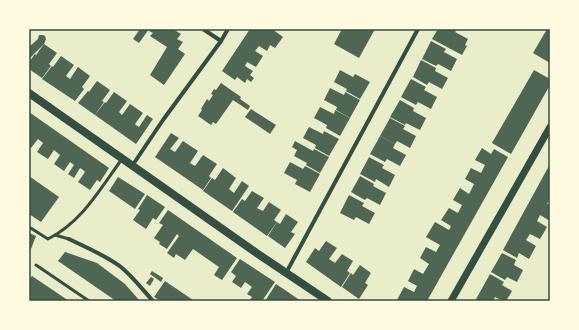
<svg xmlns="http://www.w3.org/2000/svg" width="579" height="330" viewBox="0 0 579 330" font-family="'Roboto Condensed',sans-serif">
<style>
.building{fill:#4f6655}
.lines{fill:none;stroke-linecap:round;stroke-linejoin:round}
.service{stroke:#344e41;stroke-width:3}
.minor{stroke:#344e41;stroke-width:4}
.tertiary{stroke:#344e41;stroke-width:7}
.secondary{stroke:#344e41;stroke-width:8}
.neatline{fill:none;stroke:#344e41;stroke-width:1.5}
</style>
<rect width="100%" height="100%" fill="#e9edc9"/>
<g class="building">
<polygon points="140,29 149,29 139,43 133,39"/>
<polygon points="151,29 173,29 181,34 177,39 183,42 178,49 185,54 164,85 150,75 167,47 150,36 153,33 149,31"/>
<polygon points="250,29 272,29 283,37 275,48 270,45 267,51 259,46 255,51 263,56 256,67 247,62 245,66 253,71 250,75 254,78 251,82 247,79 245,83 237,77 235,80 222,71"/>
<polygon points="342,29 375,29 359,58 334,44"/>
<polygon points="438,29 457,29 455,32 468,39 465,45 467,46 462,55 432,39"/>
<polygon points="547,29 550,29 550,63 533,53"/>
<polygon points="39,35 43,35 45,36 46,39 44,44 57,53 49,64 51,66 42,78 29,69 29,62 35,54 36,55 44,44 29,59 29,47 38,39"/>
<polygon points="431,41 446,49 444,52 457,59 451,71 438,64 436,66 422,59"/>
<polygon points="61,56 74,65 66,76 70,79 78,67 90,76 82,87 84,89 75,101 42,79 52,66 53,67"/>
<polygon points="421,60 436,68 435,71 448,78 442,89 429,82 427,85 413,77"/>
<polygon points="340,70 353,77 355,74 370,82 360,99 346,91 347,89 334,82"/>
<polygon points="534,70 550,79 550,85 511,154 492,143"/>
<polygon points="411,79 426,87 424,90 437,97 431,109 418,102 416,105 401,97"/>
<polygon points="97,81 110,90 102,101 104,102 95,115 78,103 88,91 89,92"/>
<polygon points="221,83 241,97 240,99 250,106 248,110 233,100 216,124 213,122 211,125 198,116 202,110 201,109 207,99 209,101 213,95 211,94 214,89 216,90"/>
<polygon points="330,88 344,95 345,92 360,100 350,118 336,110 337,107 324,100"/>
<polygon points="114,92 127,101 119,112 122,115 130,104 143,113 135,124 136,125 139,127 147,115 153,119 136,144 95,115 105,102 106,103"/>
<polygon points="400,100 414,108 413,111 426,118 420,130 406,123 405,125 390,117"/>
<polygon points="320,107 334,114 335,110 350,118 340,136 326,128 327,125 314,118"/>
<polygon points="251,109 276,125 270,134 245,117"/>
<polygon points="29,112 109,168 100,182 97,180 90,190 78,182 85,172 83,170 80,168 74,178 68,174 74,165 70,162 64,171 54,164 60,155 54,150 48,159 37,152 43,143 38,139 31,148 29,146"/>
<polygon points="390,118 405,126 403,129 416,136 410,148 397,141 395,144 380,136"/>
<polygon points="309,127 323,134 324,131 339,139 329,156 315,148 316,145 303,138"/>
<polygon points="171,133 179,138 170,149 175,152 183,141 198,151 190,163 195,166 203,155 217,164 209,176 211,178 203,190 155,157"/>
<polygon points="380,136 395,144 393,148 406,155 400,166 387,159 385,162 370,154"/>
<polygon points="295,141 313,151 314,149 329,157 320,173 306,165 307,163 294,156 297,150 292,147"/>
<polygon points="482,148 491,154 494,149 508,157 427,301 399,301 397,300 404,287 414,292 417,286 408,281 414,269 423,274 429,264 420,258 426,247 436,252 440,245 426,237 435,222 449,230 451,226 441,220 449,208 458,213 462,205 453,200 460,188 469,194 474,184 465,179 471,168 481,173 485,165 475,160"/>
<polygon points="369,157 384,165 382,168 395,175 389,187 376,179 375,182 360,174"/>
<polygon points="290,162 303,169 305,166 320,174 310,192 295,184 297,180 284,173"/>
<polygon points="550,164 550,198 547,204 550,205 550,221 540,215 537,221 547,227 543,234 540,239 530,234 526,240 536,246 529,259 519,253 517,258 503,250"/>
<polygon points="223,168 236,178 229,189 234,193 242,181 249,186 232,211 203,191 212,178 215,180"/>
<polygon points="29,176 59,197 41,222 29,214"/>
<polygon points="360,176 374,184 373,186 386,193 380,205 367,198 365,200 351,192"/>
<polygon points="118,177 145,194 135,209 109,191"/>
<polygon points="252,191 264,198 257,208 263,211 269,202 281,210 274,220 277,222 267,236 233,212 242,199 245,201"/>
<polygon points="147,195 165,207 156,220 153,218 146,229 133,220 140,210 138,209"/>
<polygon points="349,195 364,203 362,206 375,213 369,224 356,217 354,220 340,213"/>
<polygon points="168,210 237,258 222,280 214,275 219,267 193,249 185,260 176,254 174,258 167,253 179,236 177,234 167,249 159,244 160,242 154,238 163,225 159,223"/>
<polygon points="286,214 298,222 291,232 295,234 285,248 268,236 277,222 280,224"/>
<polygon points="29,233 36,236 29,254"/>
<polygon points="326,241 337,248 329,259 335,263 342,254 353,261 347,271 350,273 341,287 306,262 315,248 319,251"/>
<polygon points="65,252 97,263 125,284 140,301 116,301 58,261"/>
<polygon points="502,253 516,260 514,265 523,270 517,282 507,277 505,280 491,272"/>
<polygon points="240,259 275,282 262,301 252,301 250,300 252,297 247,294 252,287 245,282 241,288 232,282 236,276 231,272"/>
<polygon points="360,265 371,273 365,283 368,285 359,299 342,287 351,273 353,275"/>
<polygon points="152,271 163,278 161,282 150,274"/>
<polygon points="490,274 504,282 502,285 512,291 506,301 503,301 495,297 493,301 475,301"/>
<polygon points="32,276 69,301 31,301 29,299 29,280"/>
<polygon points="151,277 154,279 150,286 146,283"/>
<polygon points="165,281 193,300 195,301 161,301 154,297"/>
<polygon points="276,284 285,290 301,301 265,301"/>
</g>
<g class="lines">
<g class="service">
<path d="M29 227 48 239C82 222 100 189 122 159"/>
<polyline points="55,235 69,239"/>
<polyline points="36,265 89,301"/>
</g>
<g class="minor">
<polyline points="203,29 221,41"/>
<polyline points="132,166 163,120 221,41 228,29"/>
<path d="M69 239C87 248 105 255 121 267 133 277 142 289 153 301"/>
<polyline points="286,273 418,29"/>
</g>
<polyline class="tertiary" points="451,301 550,127"/>
<polyline class="secondary" points="29,93 258,254 328,301"/>
</g>
<rect width="579" height="330" fill="none" stroke="#fefae0" stroke-width="60"/>
<rect x="30" y="30" width="519" height="270" class="neatline"/>
</svg>
